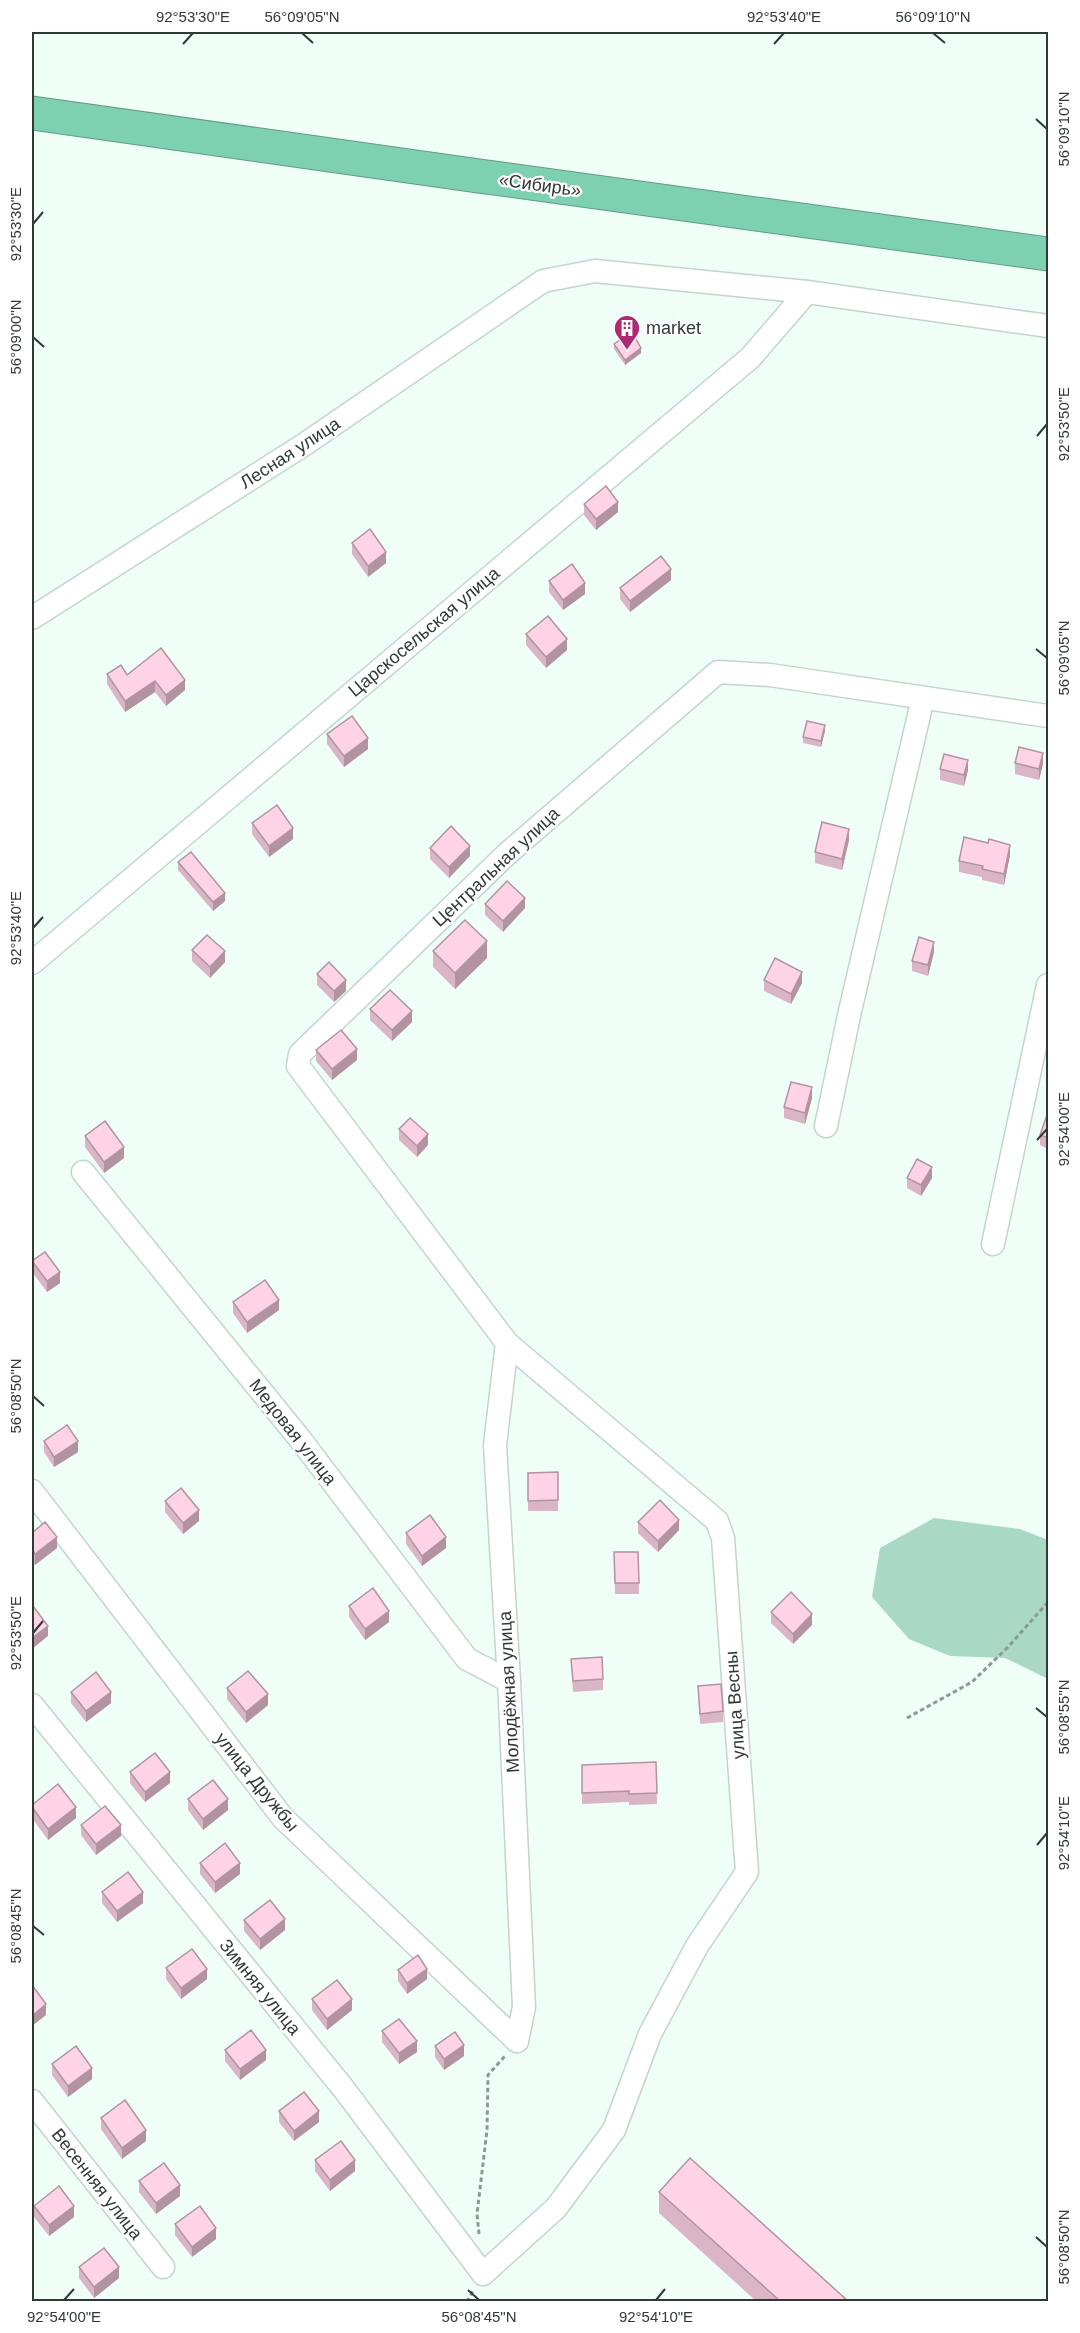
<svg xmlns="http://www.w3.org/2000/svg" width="1080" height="2333" viewBox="0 0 1080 2333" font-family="Arial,sans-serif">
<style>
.green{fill:#a9d8c4}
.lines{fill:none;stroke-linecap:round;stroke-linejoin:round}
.minor-casing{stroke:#c2d5cd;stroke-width:25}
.highway-casing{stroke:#629b85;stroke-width:35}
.path{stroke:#8d9994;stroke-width:3;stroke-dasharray:4.5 3;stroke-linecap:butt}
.minor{stroke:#fff;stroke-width:22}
.highway{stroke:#7dd0b0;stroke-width:33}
.wall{fill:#dab5c5}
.shaded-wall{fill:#b194a0}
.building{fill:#fdd3e5;stroke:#b194a0;stroke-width:1.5}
.ticks{fill:none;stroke:#313935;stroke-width:2}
.labels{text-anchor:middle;stroke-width:4.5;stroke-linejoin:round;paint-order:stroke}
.street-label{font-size:18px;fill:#313935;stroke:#fff}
.poi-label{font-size:18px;fill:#313935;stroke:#fff;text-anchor:start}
.neatline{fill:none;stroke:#313935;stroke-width:2}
.ticks-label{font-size:15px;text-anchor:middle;fill:#313935}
</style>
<rect width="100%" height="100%" fill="#effff8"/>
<polygon class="green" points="934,1518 1020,1529 1048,1540 1048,1679 1005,1658 950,1656 909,1639 872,1597 880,1548"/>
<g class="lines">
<g class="minor-casing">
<g id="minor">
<polyline points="32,618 305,444 543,281 595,271 807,292 1048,326"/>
<polyline points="32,963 750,358 807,292"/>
<polyline points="826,1126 850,1011 923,698"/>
<polyline points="83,1172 300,1439 467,1659 509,1681"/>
<polyline points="993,1244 1048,985"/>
<polyline points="507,1343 495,1445 509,1681 524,2007 517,2041"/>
<polyline points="32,1491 283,1818 517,2041"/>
<polyline points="32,1705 343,2088 483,2274 556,2208 614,2130 650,2034 697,1946 747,1872 723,1538 717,1521 507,1343 298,1066 300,1054 508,853 718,672 770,675 1048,716"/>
<polyline points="32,2101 163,2267"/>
</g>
</g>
<g class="highway-casing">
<path id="highway" d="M32 113C370 163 710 206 1048 254"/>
</g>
<g class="path">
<polyline points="907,1718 972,1682 1009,1646 1048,1602"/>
<polyline points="479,2234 477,2214 487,2130 488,2075 505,2056"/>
<polyline points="467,2302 474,2289"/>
</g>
<use href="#minor" class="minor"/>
<use href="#highway" class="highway"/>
</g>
<g class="wall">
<polygon points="614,344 641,353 625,365 614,349"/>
<polygon points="584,504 618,512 596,530 584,515"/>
<polygon points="352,543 386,563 368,577 352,554"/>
<polygon points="671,580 630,612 620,599 620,588"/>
<polygon points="549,581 585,594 563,610 549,592"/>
<polygon points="526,634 567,650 546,668 526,645"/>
<polygon points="161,648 185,690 166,706 155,692 125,712 107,684 107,674 127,675"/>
<polygon points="825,731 821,747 803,743 803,737"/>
<polygon points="327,734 368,749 344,767 327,744"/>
<polygon points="1015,763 1043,764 1039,780 1015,774"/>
<polygon points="940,769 968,770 964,786 940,780"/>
<polygon points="252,823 293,839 269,857 252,834"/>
<polygon points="849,840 842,870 815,863 815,852"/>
<polygon points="430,848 470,856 449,878 430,859"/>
<polygon points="1010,855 1004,885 982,880 982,877 959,872 959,861"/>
<polygon points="178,862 225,901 213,911 178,870"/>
<polygon points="485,904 525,908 503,932 485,915"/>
<polygon points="192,950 225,962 210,978 192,961"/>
<polygon points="433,951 487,958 455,989 433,967"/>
<polygon points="934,952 928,976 912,971 912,961"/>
<polygon points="317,974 346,991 334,1002 317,985"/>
<polygon points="764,980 802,983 791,1004 764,991"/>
<polygon points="370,1009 412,1022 392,1041 370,1020"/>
<polygon points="316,1050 357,1060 332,1080 316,1061"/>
<polygon points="812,1098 805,1124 784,1118 784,1107"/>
<polygon points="1048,1112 1048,1149 1040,1145 1040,1135"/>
<polygon points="399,1129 428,1145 417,1157 399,1140"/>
<polygon points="85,1136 124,1158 104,1173 85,1147"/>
<polygon points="907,1178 932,1178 921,1196 907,1188"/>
<polygon points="32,1261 60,1283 47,1292 32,1272"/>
<polygon points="233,1302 279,1310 247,1333 233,1313"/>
<polygon points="44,1441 78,1452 54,1467 44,1452"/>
<polygon points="558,1472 558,1511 528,1511 528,1473"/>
<polygon points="165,1501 199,1521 183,1534 165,1512"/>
<polygon points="638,1522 679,1530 658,1552 638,1533"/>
<polygon points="32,1533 57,1548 35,1565 32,1560"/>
<polygon points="406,1533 446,1548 422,1566 406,1544"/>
<polygon points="614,1552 638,1552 639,1594 615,1594"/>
<polygon points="349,1606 389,1622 365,1640 349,1617"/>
<polygon points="771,1612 812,1625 793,1644 771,1623"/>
<polygon points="571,1659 603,1679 603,1690 573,1692"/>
<polygon points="698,1686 723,1711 723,1722 700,1724"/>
<polygon points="227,1688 268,1705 246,1723 227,1699"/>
<polygon points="71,1692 111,1703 86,1722 71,1703"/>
<polygon points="656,1762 657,1804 629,1805 629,1802 582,1804 582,1765"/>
<polygon points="130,1772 170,1783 145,1802 130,1783"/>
<polygon points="188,1799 228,1810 203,1830 188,1810"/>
<polygon points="32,1805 76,1818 48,1840 32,1818"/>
<polygon points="81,1825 121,1836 96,1855 81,1835"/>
<polygon points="200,1863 240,1874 215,1893 200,1874"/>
<polygon points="102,1892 143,1903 117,1922 102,1903"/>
<polygon points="244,1920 285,1930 260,1950 244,1931"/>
<polygon points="166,1968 207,1979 181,1999 166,1979"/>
<polygon points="398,1970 427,1979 407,1994 398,1981"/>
<polygon points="312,1999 352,2010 327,2030 312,2010"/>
<polygon points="382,2031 417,2052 399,2064 382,2042"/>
<polygon points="435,2046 464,2056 444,2070 435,2057"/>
<polygon points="225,2050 266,2060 240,2080 225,2061"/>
<polygon points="52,2064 92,2079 68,2097 52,2075"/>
<polygon points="279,2111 319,2122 294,2141 279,2122"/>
<polygon points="101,2118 146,2141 122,2159 101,2129"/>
<polygon points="315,2160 355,2171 330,2191 315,2171"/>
<polygon points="139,2181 180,2196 156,2214 139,2192"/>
<polygon points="659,2192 848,2301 756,2301 659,2213"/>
<polygon points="34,2206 74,2217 49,2236 34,2217"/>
<polygon points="175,2224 216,2239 192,2257 175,2235"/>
<polygon points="79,2267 119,2278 94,2298 79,2278"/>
</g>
<g class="shaded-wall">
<polygon points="641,348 641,353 625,365 625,360"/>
<polygon points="618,502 618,512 596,530 596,519"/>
<polygon points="34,533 34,544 32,546 32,535"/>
<polygon points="386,552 386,563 368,577 368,566"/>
<polygon points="671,569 671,580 630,612 630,601"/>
<polygon points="585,583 585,594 563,610 563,600"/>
<polygon points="567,639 567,650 546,668 546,657"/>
<polygon points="185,680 185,690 166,706 166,695"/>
<polygon points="155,681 155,692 125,712 125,701"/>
<polygon points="825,725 825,731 821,747 821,741"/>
<polygon points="368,738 368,749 344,767 344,756"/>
<polygon points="1043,753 1043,764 1039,780 1039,769"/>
<polygon points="968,760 968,770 964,786 964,775"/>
<polygon points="293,828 293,839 269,857 269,846"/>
<polygon points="849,829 849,840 842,870 842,859"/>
<polygon points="1010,845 1010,855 1004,885 1004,874"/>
<polygon points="470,846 470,856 449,878 449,867"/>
<polygon points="225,893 225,901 213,911 213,902"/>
<polygon points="525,898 525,908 503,932 503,921"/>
<polygon points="487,941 487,958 455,989 455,973"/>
<polygon points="934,942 934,952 928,976 928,965"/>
<polygon points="225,951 225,962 210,978 210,967"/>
<polygon points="802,972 802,983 791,1004 791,994"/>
<polygon points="346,980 346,991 334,1002 334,991"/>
<polygon points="412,1011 412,1022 392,1041 392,1030"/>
<polygon points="357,1049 357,1060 332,1080 332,1069"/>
<polygon points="812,1087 812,1098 805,1124 805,1113"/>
<polygon points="428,1134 428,1145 417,1157 417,1146"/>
<polygon points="124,1147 124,1158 104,1173 104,1162"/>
<polygon points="932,1167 932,1178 921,1196 921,1185"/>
<polygon points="60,1272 60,1283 47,1292 47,1281"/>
<polygon points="279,1300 279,1310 247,1333 247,1322"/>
<polygon points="33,1408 33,1419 32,1420 32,1409"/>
<polygon points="78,1441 78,1452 54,1467 54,1457"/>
<polygon points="199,1510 199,1521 183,1534 183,1523"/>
<polygon points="679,1520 679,1530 658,1552 658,1541"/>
<polygon points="57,1537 57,1548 35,1565 35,1554"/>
<polygon points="446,1537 446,1548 422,1566 422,1556"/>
<polygon points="389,1611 389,1622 365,1640 365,1629"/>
<polygon points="812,1614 812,1625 793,1644 793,1634"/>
<polygon points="48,1626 48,1636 32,1649 32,1638"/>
<polygon points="111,1692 111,1703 86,1722 86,1711"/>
<polygon points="268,1694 268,1705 246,1723 246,1712"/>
<polygon points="170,1772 170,1783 145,1802 145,1792"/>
<polygon points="228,1799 228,1810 203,1830 203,1819"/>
<polygon points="76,1807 76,1818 48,1840 48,1829"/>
<polygon points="121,1825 121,1836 96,1855 96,1844"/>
<polygon points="240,1863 240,1874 215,1893 215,1882"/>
<polygon points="143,1892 143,1903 117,1922 117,1911"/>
<polygon points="285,1919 285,1930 260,1950 260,1939"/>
<polygon points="207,1969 207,1979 181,1999 181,1988"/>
<polygon points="427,1969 427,1979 407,1994 407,1983"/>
<polygon points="352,1999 352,2010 327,2030 327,2019"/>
<polygon points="46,2004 46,2015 32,2026 32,2016"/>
<polygon points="417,2041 417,2052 399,2064 399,2053"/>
<polygon points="464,2045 464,2056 444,2070 444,2059"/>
<polygon points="266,2050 266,2060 240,2080 240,2069"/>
<polygon points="92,2068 92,2079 68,2097 68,2086"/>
<polygon points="319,2111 319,2122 294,2141 294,2131"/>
<polygon points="146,2130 146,2141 122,2159 122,2148"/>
<polygon points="355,2160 355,2171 330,2191 330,2180"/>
<polygon points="180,2185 180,2196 156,2214 156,2203"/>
<polygon points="74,2206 74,2217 49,2236 49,2225"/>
<polygon points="216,2228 216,2239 192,2257 192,2247"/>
<polygon points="119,2267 119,2278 94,2298 94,2287"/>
</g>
<g class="building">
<polygon points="632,332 641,348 625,360 614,344"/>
<polygon points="606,486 618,502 596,519 584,504"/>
<polygon points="370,529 386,552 368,566 352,543"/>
<polygon points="661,556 671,569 630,601 620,588"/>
<polygon points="572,564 585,583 563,600 549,581"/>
<polygon points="548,616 567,639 546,657 526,634"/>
<polygon points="161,648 185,680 166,695 155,681 125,701 107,674 121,665 127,675"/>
<polygon points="352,716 368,738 344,756 327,734"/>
<polygon points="807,721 825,725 821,741 803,737"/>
<polygon points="1019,747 1043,753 1039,769 1015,763"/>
<polygon points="944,754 968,760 964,775 940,769"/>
<polygon points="277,805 293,828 269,846 252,823"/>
<polygon points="822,822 849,829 842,859 815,852"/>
<polygon points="451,826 470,846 449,867 430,848"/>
<polygon points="964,837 988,843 989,839 1010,845 1004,874 982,869 983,866 959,861"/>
<polygon points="191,852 225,893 213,902 178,862"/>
<polygon points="507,881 525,898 503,921 485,904"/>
<polygon points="465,920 487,941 455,973 433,951"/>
<polygon points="207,935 225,951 210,967 192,950"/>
<polygon points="919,937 934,942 928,965 912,961"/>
<polygon points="775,958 802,972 791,994 764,980"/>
<polygon points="329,962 346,980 334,991 317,974"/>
<polygon points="390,990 412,1011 392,1030 370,1009"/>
<polygon points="341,1030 357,1049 332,1069 316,1050"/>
<polygon points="791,1082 812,1087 805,1113 784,1107"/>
<polygon points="1048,1112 1048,1138 1040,1135"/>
<polygon points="410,1118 428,1134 417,1146 399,1129"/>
<polygon points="105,1121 124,1147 104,1162 85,1136"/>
<polygon points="917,1159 932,1167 921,1185 907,1178"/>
<polygon points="45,1252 60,1272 47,1281 32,1261"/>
<polygon points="265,1280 279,1300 247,1322 233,1302"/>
<polygon points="67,1425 78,1441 54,1457 44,1441"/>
<polygon points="558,1472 558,1500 528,1501 528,1473"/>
<polygon points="181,1488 199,1510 183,1523 165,1501"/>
<polygon points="660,1500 679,1520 658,1541 638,1522"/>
<polygon points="430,1515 446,1537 422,1556 406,1533"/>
<polygon points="45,1522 57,1537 35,1554 32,1549 32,1533"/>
<polygon points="614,1552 638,1552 639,1583 615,1583"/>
<polygon points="373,1588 389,1611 365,1629 349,1606"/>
<polygon points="791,1592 812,1614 793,1634 771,1612"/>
<polygon points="33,1606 48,1626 32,1638 32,1607"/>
<polygon points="602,1657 603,1679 573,1681 571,1659"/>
<polygon points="248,1671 268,1694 246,1712 227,1688"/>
<polygon points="96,1672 111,1692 86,1711 71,1692"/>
<polygon points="721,1684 723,1711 700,1714 698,1686"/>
<polygon points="155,1753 170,1772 145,1792 130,1772"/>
<polygon points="656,1762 657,1793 629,1794 629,1791 582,1793 582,1765"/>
<polygon points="213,1780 228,1799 203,1819 188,1799"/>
<polygon points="58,1784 76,1807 48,1829 32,1807 32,1805"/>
<polygon points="105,1806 121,1825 96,1844 81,1825"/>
<polygon points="225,1843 240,1863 215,1882 200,1863"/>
<polygon points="128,1872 143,1892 117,1911 102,1892"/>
<polygon points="270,1900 285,1919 260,1939 244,1920"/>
<polygon points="192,1949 207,1969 181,1988 166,1968"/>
<polygon points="418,1955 427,1969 407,1983 398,1970"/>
<polygon points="337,1980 352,1999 327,2019 312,1999"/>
<polygon points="32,1985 46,2004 32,2016"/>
<polygon points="399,2019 417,2041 399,2053 382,2031"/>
<polygon points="251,2030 266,2050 240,2069 225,2050"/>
<polygon points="455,2032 464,2045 444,2059 435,2046"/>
<polygon points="76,2046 92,2068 68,2086 52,2064"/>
<polygon points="304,2092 319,2111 294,2131 279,2111"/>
<polygon points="125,2100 146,2130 122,2148 101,2118"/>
<polygon points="341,2141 355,2160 330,2180 315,2160"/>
<polygon points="690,2158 848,2301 780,2301 659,2192"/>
<polygon points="164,2163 180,2185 156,2203 139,2181"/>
<polygon points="59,2186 74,2206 49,2225 34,2206"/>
<polygon points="200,2206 216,2228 192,2247 175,2224"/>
<polygon points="104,2248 119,2267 94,2287 79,2267"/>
</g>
<path class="ticks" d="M302 33 313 43M933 33 945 43M183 44 193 33M774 44 784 33M1036 119 1047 129M33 224 43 212M33 337 44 347M1037 436 1047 424M1036 649 1047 658M33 928 43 917M1037 1140 1047 1129M33 1396 44 1406M33 1633 43 1621M1036 1708 1047 1717M1037 1845 1047 1833M33 1926 44 1935M1036 2237 1047 2247M468 2290 479 2300M64 2300 74 2289M656 2300 665 2289"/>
<defs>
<g id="building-pin" transform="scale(1.35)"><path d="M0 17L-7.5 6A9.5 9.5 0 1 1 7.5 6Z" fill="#ad2a75" stroke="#fff"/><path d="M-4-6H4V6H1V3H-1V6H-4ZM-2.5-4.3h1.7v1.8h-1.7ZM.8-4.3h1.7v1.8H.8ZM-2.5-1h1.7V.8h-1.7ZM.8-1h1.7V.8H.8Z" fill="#fff"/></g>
</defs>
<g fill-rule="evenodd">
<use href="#building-pin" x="627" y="328"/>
</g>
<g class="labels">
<g class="street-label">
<text transform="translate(540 185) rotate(8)" y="6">«Сибирь»</text>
<text transform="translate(290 453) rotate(-33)" y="6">Лесная улица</text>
<text transform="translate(424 632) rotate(-40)" y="6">Царскосельская улица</text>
<text transform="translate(496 867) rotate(-43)" y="6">Центральная улица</text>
<text transform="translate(293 1432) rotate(52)" y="6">Медовая улица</text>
<text transform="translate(509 1692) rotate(-93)" y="6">Молодёжная улица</text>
<text transform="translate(735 1705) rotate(-94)" y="6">улица Весны</text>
<text transform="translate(257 1782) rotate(51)" y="6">улица Дружбы</text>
<text transform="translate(260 1987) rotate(51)" y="6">Зимняя улица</text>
<text transform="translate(97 2184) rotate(52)" y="6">Весенняя улица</text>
</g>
<g class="poi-label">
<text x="646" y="334">market</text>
</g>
</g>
<rect width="1080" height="2333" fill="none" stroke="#ffffff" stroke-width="66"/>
<rect x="33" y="33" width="1014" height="2267" class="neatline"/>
<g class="ticks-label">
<text x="193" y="22">92°53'30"E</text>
<text x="302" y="22">56°09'05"N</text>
<text x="784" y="22">92°53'40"E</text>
<text x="933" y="22">56°09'10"N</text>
<text transform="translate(1064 129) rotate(-90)" y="5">56°09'10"N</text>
<text transform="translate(16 224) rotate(-90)" y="5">92°53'30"E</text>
<text transform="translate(16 337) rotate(-90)" y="5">56°09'00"N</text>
<text transform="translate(1064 424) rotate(-90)" y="5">92°53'50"E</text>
<text transform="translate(1064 658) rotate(-90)" y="5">56°09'05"N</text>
<text transform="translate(16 928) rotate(-90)" y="5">92°53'40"E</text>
<text transform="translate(1064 1129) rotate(-90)" y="5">92°54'00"E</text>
<text transform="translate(16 1396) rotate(-90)" y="5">56°08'50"N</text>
<text transform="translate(16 1633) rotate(-90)" y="5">92°53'50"E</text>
<text transform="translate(1064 1717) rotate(-90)" y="5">56°08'55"N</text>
<text transform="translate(1064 1833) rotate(-90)" y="5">92°54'10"E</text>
<text transform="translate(16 1926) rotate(-90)" y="5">56°08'45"N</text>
<text transform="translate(1064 2247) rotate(-90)" y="5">56°08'50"N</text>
<text x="64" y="2322">92°54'00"E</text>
<text x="479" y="2322">56°08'45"N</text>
<text x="656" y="2322">92°54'10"E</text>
</g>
</svg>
